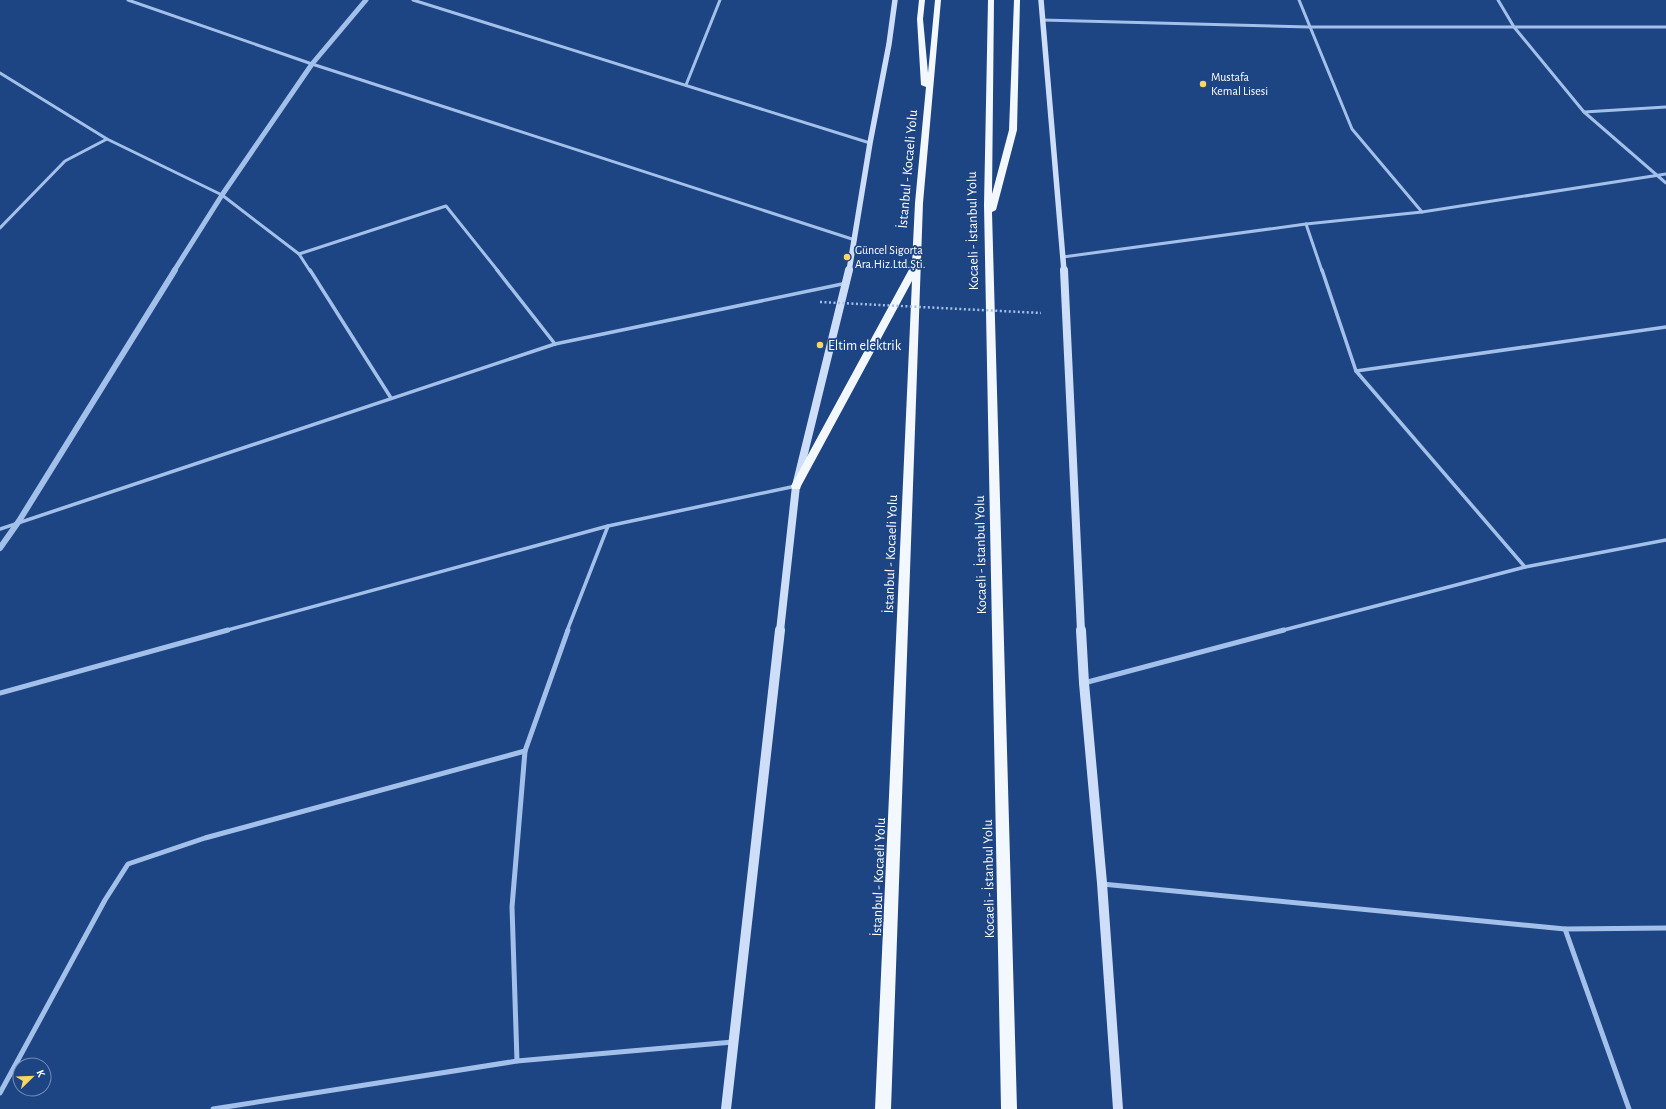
<svg xmlns="http://www.w3.org/2000/svg" width="1666" height="1109" viewBox="0 0 1666 1109" font-family="'Alegreya Sans',sans-serif">
<style>
.lines{fill:none;stroke-linecap:round;stroke-linejoin:round}
.minor-far2{stroke:#a3c0ea;stroke-width:3}
.minor-far1{stroke:#a3c0ea;stroke-width:3.5}
.minor{stroke:#a3c0ea;stroke-width:5}
.tertiary-far1{stroke:#a3c0ea;stroke-width:5}
.tertiary{stroke:#a3c0ea;stroke-width:6}
.secondary-far2{stroke:#cedef8;stroke-width:5.5}
.secondary-far1{stroke:#cedef8;stroke-width:8}
.secondary{stroke:#cedef8;stroke-width:10}
.trunk{fill:#f3f7fe;fill-rule:evenodd}
.path-bridge{stroke:#a3c0ea;stroke-width:2.5;stroke-dasharray:2 2.5;stroke-linecap:butt}
.poi-dot{fill:#fad561;stroke:#1d4483;stroke-width:1.5}
.labels{text-anchor:middle;stroke-width:3.5;stroke-linejoin:round;paint-order:stroke}
.far-poi-label{font-size:12px;fill:#fff;stroke:#1d4483;text-anchor:start}
.street-label{font-size:14px;fill:#fff;stroke:#1d4483}
.poi-label{font-size:14px;fill:#fff;stroke:#1d4483;text-anchor:start}
</style>
<rect width="100%" height="100%" fill="#1d4483"/>
<g class="lines">
<g class="minor-far2">
<polyline points="128,0 312,64 855,240"/>
<polyline points="413,0 870,143"/>
<polyline points="1299,0 1352,129 1422,212"/>
<polyline points="1498,0 1514,27 1584,112 1666,183"/>
<polyline points="1042,20 1309,27 1666,27"/>
<polyline points="0,73 107,139 222,195 299,254 310,271"/>
<polyline points="686,85 720,0"/>
<polyline points="1584,112 1666,107"/>
<polyline points="1306,224 1322,271"/>
<polyline points="0,228 65,161 107,139"/>
<polyline points="299,254 446,206 498,271"/>
<polyline points="1063,257 1306,224 1422,212 1666,174"/>
</g>
<g class="minor-far1">
<polyline points="310,270 391,398"/>
<polyline points="497,270 555,344"/>
<polyline points="1322,270 1356,371 1525,567"/>
<polyline points="1356,371 1666,327"/>
<polyline points="0,529 555,344 847,283"/>
<polyline points="224,631 608,526 796,486"/>
<polyline points="567,631 608,526"/>
<polyline points="1280,631 1525,567 1666,540"/>
</g>
<g class="minor">
<polyline points="1084,683 1284,630"/>
<polyline points="0,693 228,630"/>
<polyline points="1102,884 1565,929 1666,928"/>
<polyline points="1565,929 1629,1109"/>
<polyline points="517,1061 512,907 525,751 568,630"/>
<polyline points="0,1093 105,900 128,864 205,838 525,751"/>
<polyline points="213,1109 517,1061 733,1042"/>
</g>
<polyline class="tertiary-far1" points="174,271 222,195 312,64 366,0"/>
<polyline class="tertiary" points="0,548 19,521 175,270"/>
<g class="secondary-far2">
<polyline points="1041,0 1064,271"/>
<polyline points="849,271 870,143 889,44 895,0"/>
</g>
<g class="secondary-far1">
<polyline points="1064,270 1081,631"/>
<polyline points="780,631 796,486 849,270"/>
</g>
<g class="secondary">
<polyline points="1081,630 1084,683 1102,883 1118,1109"/>
<polyline points="726,1109 780,630"/>
</g>
<g class="trunk">
<polygon points="919,0 925,0 923,19 928,73 935,0 941,0 923,203 891,1109 875,1109 912,281 801,486 800,489 792,489 791,486 912,264 915,203 926,87 921,85 917,19"/>
<polygon points="988,0 994,0 992,194 1009,130 1014,0 1020,0 1017,130 996,210 992,212 1017,1109 1001,1109 984,205"/>
</g>
<polyline class="path-bridge" points="820,302 1041,313"/>
</g>
<g class="poi-dot">
<circle cx="1203" cy="84" r="4"/>
<circle cx="847" cy="257" r="4"/>
<circle cx="820" cy="345" r="4"/>
</g>
<g class="labels">
<g class="far-poi-label">
<text x="1211" y="81">Mustafa<tspan x="1211" dy="14">Kemal Lisesi</tspan></text>
<text x="855" y="254">Güncel Sigorta<tspan x="855" dy="14">Ara.Hiz.Ltd.Şti.</tspan></text>
</g>
<g class="street-label">
<text transform="translate(907 169) rotate(-85)" y="5">İstanbul - Kocaeli Yolu</text>
<text transform="translate(972 231) rotate(-91)" y="5">Kocaeli - İstanbul Yolu</text>
<text transform="translate(890 554) rotate(-88)" y="5">İstanbul - Kocaeli Yolu</text>
<text transform="translate(980 555) rotate(-91)" y="5">Kocaeli - İstanbul Yolu</text>
<text transform="translate(878 877) rotate(-88)" y="5">İstanbul - Kocaeli Yolu</text>
<text transform="translate(988 879) rotate(-91)" y="5">Kocaeli - İstanbul Yolu</text>
</g>
<g class="poi-label">
<text x="828" y="350">Eltim elektrik</text>
</g>
</g>
<g transform="translate(32 1077) rotate(67)"><circle r="19" fill="#1d4483" stroke="#778fb5"/>
<path d="M0-3L7 15L0 10L-7 15Z" fill="#fad561"/>
<text y="-6" font-size="11" font-weight="bold" text-anchor="middle" fill="#ffffff">K</text>
</g>
</svg>
